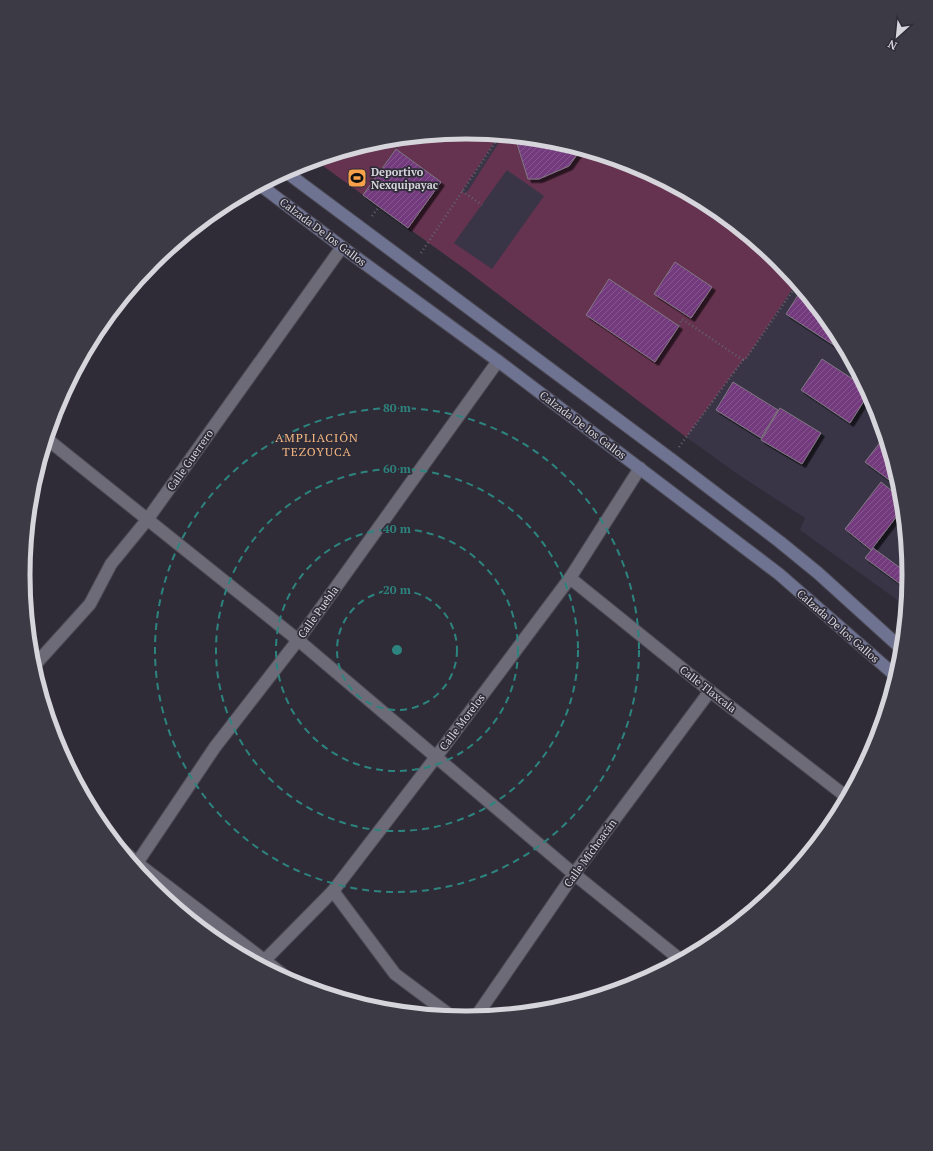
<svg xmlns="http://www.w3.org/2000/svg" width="933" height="1151" viewBox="0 0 933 1151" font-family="'PT Serif',serif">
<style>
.built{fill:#393547}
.grass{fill:#65334f;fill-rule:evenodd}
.building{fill:url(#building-hatch);stroke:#817783;filter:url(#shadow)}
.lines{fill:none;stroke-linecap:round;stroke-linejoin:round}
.minor-casing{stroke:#4c4a54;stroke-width:14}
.secondary-casing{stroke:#4c4a54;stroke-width:14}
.path{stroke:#64626c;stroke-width:2.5;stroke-dasharray:1 3;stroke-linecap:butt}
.minor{stroke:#6e6b79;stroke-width:12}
.secondary{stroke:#6f7392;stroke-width:12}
.ring{fill:none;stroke:#2d847e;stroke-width:2;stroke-dasharray:7 5}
.labels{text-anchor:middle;stroke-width:3.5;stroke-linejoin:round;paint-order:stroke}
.poi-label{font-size:11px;font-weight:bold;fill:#d6d5dc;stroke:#2f2c38;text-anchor:start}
.street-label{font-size:11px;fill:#d6d5dc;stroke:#2f2c38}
.neighbourhood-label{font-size:12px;letter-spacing:1px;fill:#f6b982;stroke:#2f2c38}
.rim{fill:none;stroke:#d6d5dc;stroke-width:5}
.centre{fill:#2d847e;stroke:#2f2c38;stroke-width:2}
.ring-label{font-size:12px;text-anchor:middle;font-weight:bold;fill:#2d847e;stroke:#2f2c38;stroke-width:3.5;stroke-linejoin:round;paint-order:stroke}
</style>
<defs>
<pattern id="building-hatch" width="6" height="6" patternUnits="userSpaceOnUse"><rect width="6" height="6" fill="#733b7d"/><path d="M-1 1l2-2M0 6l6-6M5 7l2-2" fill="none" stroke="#86568f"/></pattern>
<filter id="shadow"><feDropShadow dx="3.5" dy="3.5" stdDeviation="0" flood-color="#0009"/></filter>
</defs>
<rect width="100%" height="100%" fill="#2f2c38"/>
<polygon class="built" points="467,132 553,141 636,166 713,207 780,262 835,329 876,406 902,489 910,576 907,607 800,530 805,518 739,475 686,437 465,269 408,228 441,182 396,149 404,138"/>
<g class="grass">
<path d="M467 132 499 135 462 191 466 194 503 136 515 137 528 179H539L569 166 581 149 636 166 713 207 780 262 797 282 745 360H743L686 437 465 269 408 228 441 182 396 149 404 138ZM507 170 544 196 492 269 454 243Z"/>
<polygon points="403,138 363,195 315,160 380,140"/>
</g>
<g class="building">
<polygon points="515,137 553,141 581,149 569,166 539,179 528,179"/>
<polygon points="396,149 441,182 408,228 363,195"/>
<polygon points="675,262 712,287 691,318 654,294"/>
<polygon points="609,279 679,326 655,362 586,315"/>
<polygon points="802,289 835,329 849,355 786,314"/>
<polygon points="822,359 868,389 869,393 850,423 801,390"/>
<polygon points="733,382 778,410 761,438 716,410"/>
<polygon points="780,408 821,433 802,464 761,440"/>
<polygon points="885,436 897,475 892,482 865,462"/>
<polygon points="881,482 902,499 903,508 871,550 845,529"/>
<polygon points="873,548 910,575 903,586 865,558"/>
</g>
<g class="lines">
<g class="minor-casing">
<g id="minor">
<polyline points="47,439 298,640 574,874 682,961"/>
<polyline points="570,578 710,691 848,798"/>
<polyline points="33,667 90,604 111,564 147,520 342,247"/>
<polyline points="119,847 137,863 298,986"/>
<polyline points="137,863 215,747 298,640 498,361"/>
<polyline points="333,891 395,974 454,1018"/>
<polyline points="265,960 333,891 436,757 570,578 640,468"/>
<polyline points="475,1018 574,874 710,691"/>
</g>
</g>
<g class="secondary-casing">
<g id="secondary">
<polyline points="286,172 671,459 780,542 818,573 903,650"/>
<polyline points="260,185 342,247 498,361 779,574 897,677"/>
</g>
</g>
<g class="path">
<polyline points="462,191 482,205"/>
<polyline points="372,216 379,207"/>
<polyline points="421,253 500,135"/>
<polyline points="679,326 682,319 743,360"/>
<polyline points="679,447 743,360 745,360 798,283"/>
</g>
<use href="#minor" class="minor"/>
<use href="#secondary" class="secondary"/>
</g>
<g class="ring">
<circle cx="397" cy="650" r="60"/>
<circle cx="397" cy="650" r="121"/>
<circle cx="397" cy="650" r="181"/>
<circle cx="397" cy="650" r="242"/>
</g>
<defs>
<g id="stadium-square" transform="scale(1)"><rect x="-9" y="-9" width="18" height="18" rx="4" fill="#f8a14a" stroke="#2f2c38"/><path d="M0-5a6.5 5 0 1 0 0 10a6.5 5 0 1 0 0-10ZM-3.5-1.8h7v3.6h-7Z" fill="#111"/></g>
</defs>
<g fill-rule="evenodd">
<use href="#stadium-square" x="357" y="178"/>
</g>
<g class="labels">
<g class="poi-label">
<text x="371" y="176">Deportivo<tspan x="371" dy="13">Nexquipayac</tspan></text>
</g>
<g class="street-label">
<text transform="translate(323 232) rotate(37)" y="4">Calzada De los Gallos</text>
<text transform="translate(583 425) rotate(37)" y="4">Calzada De los Gallos</text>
<text transform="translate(190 460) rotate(-55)" y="4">Calle Guerrero</text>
<text transform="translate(318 612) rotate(-54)" y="4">Calle Puebla</text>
<text transform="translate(838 626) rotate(41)" y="4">Calzada De los Gallos</text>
<text transform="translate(708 689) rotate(38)" y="4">Calle Tlaxcala</text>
<text transform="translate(462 722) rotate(-53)" y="4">Calle Morelos</text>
<text transform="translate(590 853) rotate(-54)" y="4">Calle Michoacán</text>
</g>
<g class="neighbourhood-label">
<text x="317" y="442">AMPLIACIÓN<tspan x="317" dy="14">TEZOYUCA</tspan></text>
</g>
</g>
<path d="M0 0H933V1151H0ZM30 575a436 436 0 1 1 872 0a436 436 0 1 1-872 0Z" fill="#3c3a45" fill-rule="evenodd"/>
<path class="rim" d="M30 575a436 436 0 1 1 872 0a436 436 0 1 1-872 0Z"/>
<circle cx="397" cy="650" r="6" class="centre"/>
<g class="ring-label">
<text x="397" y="412">80 m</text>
<text x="397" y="473">60 m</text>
<text x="397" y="533">40 m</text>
<text x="397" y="594">20 m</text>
</g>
<g transform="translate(897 36) rotate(207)" stroke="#2f2c38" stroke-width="3" paint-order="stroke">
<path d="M0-3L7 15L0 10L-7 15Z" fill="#d6d5dc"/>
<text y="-6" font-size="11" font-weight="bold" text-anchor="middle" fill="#d6d5dc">N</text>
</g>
</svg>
